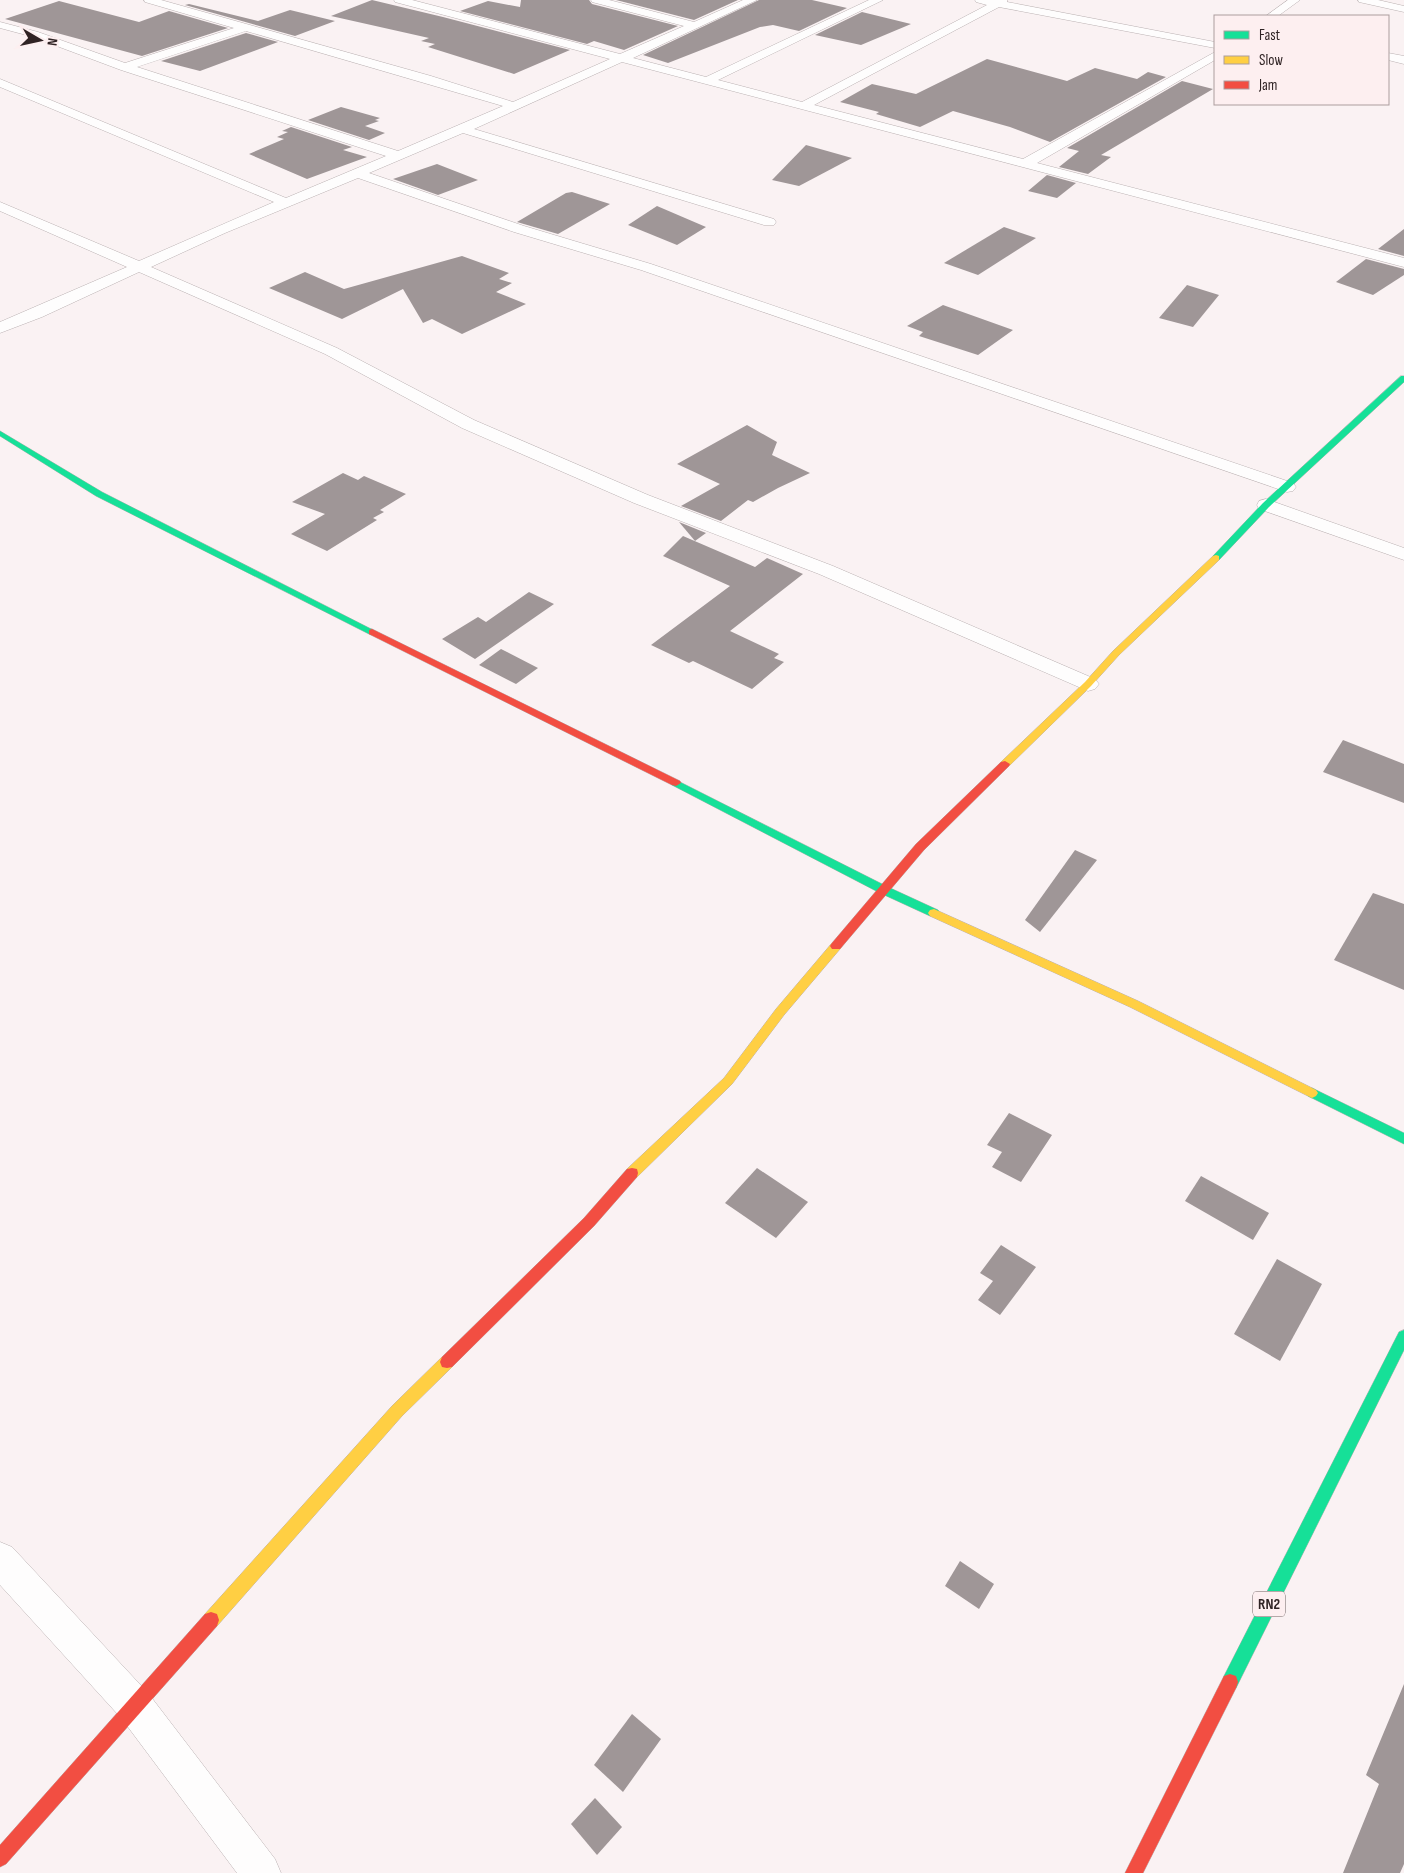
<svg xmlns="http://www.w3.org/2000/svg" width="1404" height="1873" viewBox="0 0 1404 1873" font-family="'Sofia Sans Condensed',sans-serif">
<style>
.building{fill:#9f9697}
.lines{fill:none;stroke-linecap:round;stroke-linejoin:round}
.street-casing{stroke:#bab1b2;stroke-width:1}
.fast-casing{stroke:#bab1b2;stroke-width:1}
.slow-casing{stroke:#bab1b2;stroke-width:1}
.jam-casing{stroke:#bab1b2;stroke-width:1}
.street{fill:#fefdfd;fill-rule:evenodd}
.fast{fill:#16e098;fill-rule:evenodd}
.slow{fill:#ffcf43;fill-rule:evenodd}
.jam{fill:#f24e42;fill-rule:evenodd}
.labels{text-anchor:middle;stroke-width:5;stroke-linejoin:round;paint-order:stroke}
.shield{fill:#fdeff0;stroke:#6d6061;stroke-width:1}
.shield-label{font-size:15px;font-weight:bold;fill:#2f2324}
</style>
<rect width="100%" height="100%" fill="#faf2f3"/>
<g class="building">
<polygon points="372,0 443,17 570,50 514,74 428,47 435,44 421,41 429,38 331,16"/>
<polygon points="521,0 589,0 592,4 678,26 624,50 594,41 587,44 460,11 488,1 520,7"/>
<polygon points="616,0 738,0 694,20"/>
<polygon points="759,0 812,0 847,8 799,31 773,25 760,27 668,63 643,55"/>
<polygon points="59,1 139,22 169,11 228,28 142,56 5,19"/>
<polygon points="189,4 258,21 290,10 335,21 295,36 185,5"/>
<polygon points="862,12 911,24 861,45 815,35"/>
<polygon points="246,33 278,42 200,71 161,61"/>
<polygon points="987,59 1067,81 1095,68 1137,79 1148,72 1166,77 1050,142 1010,127 953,111 920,127 876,114 879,112 840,102 872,84 916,94"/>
<polygon points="1182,81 1213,89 1101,155 1111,157 1088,174 1059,167 1079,151 1067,148"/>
<polygon points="341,107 380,118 375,120 379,121 365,126 385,133 369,140 308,120"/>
<polygon points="291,127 352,147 343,150 367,157 307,179 249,154 284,139 277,137 288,132 282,131"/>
<polygon points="806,145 852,158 799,186 772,180"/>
<polygon points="437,164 478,180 438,195 393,179"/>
<polygon points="1047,175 1076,183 1057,198 1028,191"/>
<polygon points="572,192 610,204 558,234 517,222 566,193"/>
<polygon points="657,206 706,227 677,245 628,225"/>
<polygon points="1004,227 1036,238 978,275 944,263"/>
<polygon points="1404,229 1404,256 1378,249"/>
<polygon points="462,256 509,273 499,279 512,283 496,292 526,304 462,334 432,319 423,323 403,289 342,319 269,288 305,272 344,289"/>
<polygon points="1366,259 1404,269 1404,275 1373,295 1336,282"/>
<polygon points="1187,285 1219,295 1193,327 1159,318"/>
<polygon points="943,305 1013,330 978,355 919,336 923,332 907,326"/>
<polygon points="747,425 777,442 772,455 810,473 778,488 753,502 748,500 721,521 681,506 720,484 677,464"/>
<polygon points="343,473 358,480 364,476 406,494 380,510 384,512 373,518 377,520 327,551 291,534 325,514 292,502"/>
<polygon points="679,522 706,533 695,541"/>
<polygon points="683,536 755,567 767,558 803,574 730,631 779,654 774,658 784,662 752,689 693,661 689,663 651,645 730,586 663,556"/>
<polygon points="529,592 554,604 475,659 442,639 478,617 486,622"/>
<polygon points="501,649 538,668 516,684 479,665"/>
<polygon points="1343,740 1404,764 1404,803 1323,772"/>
<polygon points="1075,850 1097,860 1040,932 1025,920"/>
<polygon points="1373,893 1404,904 1404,990 1334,960"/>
<polygon points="1009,1113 1052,1135 1021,1182 992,1167 1002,1152 987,1145"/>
<polygon points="757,1168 808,1202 776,1238 725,1203"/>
<polygon points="1201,1176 1269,1213 1253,1240 1185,1201"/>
<polygon points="1001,1245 1036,1267 1000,1315 978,1300 993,1281 980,1273"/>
<polygon points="1277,1259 1322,1284 1280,1361 1234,1334"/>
<polygon points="960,1561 994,1584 979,1609 945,1586"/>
<polygon points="1404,1684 1404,1864 1400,1873 1343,1873 1379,1784 1366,1775"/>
<polygon points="632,1714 661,1739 623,1792 594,1765"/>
<polygon points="595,1798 622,1827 597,1855 571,1824"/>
</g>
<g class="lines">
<g class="street-casing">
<g id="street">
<path d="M144 0H161L431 76 513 102 610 59 395 2 394 0H412L620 54 684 26 592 2 591 0H609L694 22 743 0H757L633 58 706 77 869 0H883L718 80 802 102 987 5 976 2 975 0H1007V2L1215 42V48L999 7 814 105 1023 159 1215 52V60L1037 163 1404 258V267L622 62 474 129 774 219 776 222 774 225H764L463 133 369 173 524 226 651 264 1293 483 1296 487 1293 491 1287 492 641 270 514 232 358 178 225 233 151 267 337 348 474 420 648 495 833 566 1095 679 1099 684 1095 689 1088 691 819 574 634 503 462 428 325 354 139 272 42 317 0 333V322L127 267 0 211V202L139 261 274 202 0 87V79L286 198 386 156 121 70 30 36 0 28V22L38 32 125 63 234 28 145 2ZM246 31 503 106 398 151 137 67Z"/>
<polygon points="1288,0 1300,0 1278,16 1266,16"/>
<polygon points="1358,0 1378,0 1404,6 1404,12 1359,2"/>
<polygon points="1388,53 1404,56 1404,64 1388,60"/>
<polygon points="1266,499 1404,548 1404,560 1259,509 1257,505 1259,501"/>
<polygon points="0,1542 12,1547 148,1693 275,1859 281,1873 237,1873 122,1719 0,1585"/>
</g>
</g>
<g class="fast-casing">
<g id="fast">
<polygon points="1401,376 1404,376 1404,382 1269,507 1219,560 1213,560 1213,556 1263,503"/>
<polygon points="0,431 102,492 377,632 372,635 369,634 96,496 0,436"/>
<polygon points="676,780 888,887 938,910 940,913 938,916 930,916 880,893 672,785 671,783"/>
<polygon points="1312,1088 1404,1133 1404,1144 1308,1096 1306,1093 1308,1090"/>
<polygon points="1404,1330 1404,1350 1236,1688 1230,1690 1224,1688 1222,1682 1224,1676 1399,1332"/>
</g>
</g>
<g class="slow-casing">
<g id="slow">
<polygon points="1216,555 1219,556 1219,560 1119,655 1091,686 1009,766 1001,766 1000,764 1001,762 1085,682 1113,651 1213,556"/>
<polygon points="934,909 1138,1001 1316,1090 1318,1093 1316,1096 1312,1098 1130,1007 930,916 928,913 930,910"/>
<polygon points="836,942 840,943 842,946 840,949 784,1015 732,1084 637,1177 632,1178 627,1177 626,1173 627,1169 724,1078 776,1009 832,943"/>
<polygon points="447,1356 452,1357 454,1362 452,1367 402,1416 217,1626 211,1628 205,1626 203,1620 205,1614 392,1406 442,1357"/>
</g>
</g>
<g class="jam-casing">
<g id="jam">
<polygon points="372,629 680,781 681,783 676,786 672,785 369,634 369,630"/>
<polygon points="1005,761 1010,764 1009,766 924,850 840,949 832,949 830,946 832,943 916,844 1001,762"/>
<polygon points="632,1168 637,1169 638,1173 637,1177 594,1226 452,1367 447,1368 442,1367 440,1362 442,1357 584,1218 627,1169"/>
<polygon points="211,1612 217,1614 219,1620 217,1626 6,1864 0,1867 0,1845 205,1614"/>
<polygon points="1230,1674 1236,1676 1238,1682 1236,1688 1143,1873 1125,1873 1224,1676"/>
</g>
</g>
<use href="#street" class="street"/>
<use href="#fast" class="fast"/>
<use href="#slow" class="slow"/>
<use href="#jam" class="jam"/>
</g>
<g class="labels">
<rect class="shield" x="1253" y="1591.5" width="32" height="25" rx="4"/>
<g class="shield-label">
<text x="1269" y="1609">RN2</text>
</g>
</g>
<rect x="1214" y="15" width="175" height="90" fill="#fdeff0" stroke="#ab9d9e"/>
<rect x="1224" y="31" width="25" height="8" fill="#16e098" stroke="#ab9d9e"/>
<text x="1259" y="40" font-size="15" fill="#2f2324">Fast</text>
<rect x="1224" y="56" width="25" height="8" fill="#ffcf43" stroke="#ab9d9e"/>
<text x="1259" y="65" font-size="15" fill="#2f2324">Slow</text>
<rect x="1224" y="81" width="25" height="8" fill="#f24e42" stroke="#ab9d9e"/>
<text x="1259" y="90" font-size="15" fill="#2f2324">Jam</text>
<g transform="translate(40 40) rotate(99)" stroke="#fdeff0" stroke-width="4" paint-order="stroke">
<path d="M0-4L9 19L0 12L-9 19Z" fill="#2f2324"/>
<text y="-8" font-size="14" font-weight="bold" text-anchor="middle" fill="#2f2324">N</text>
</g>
</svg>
